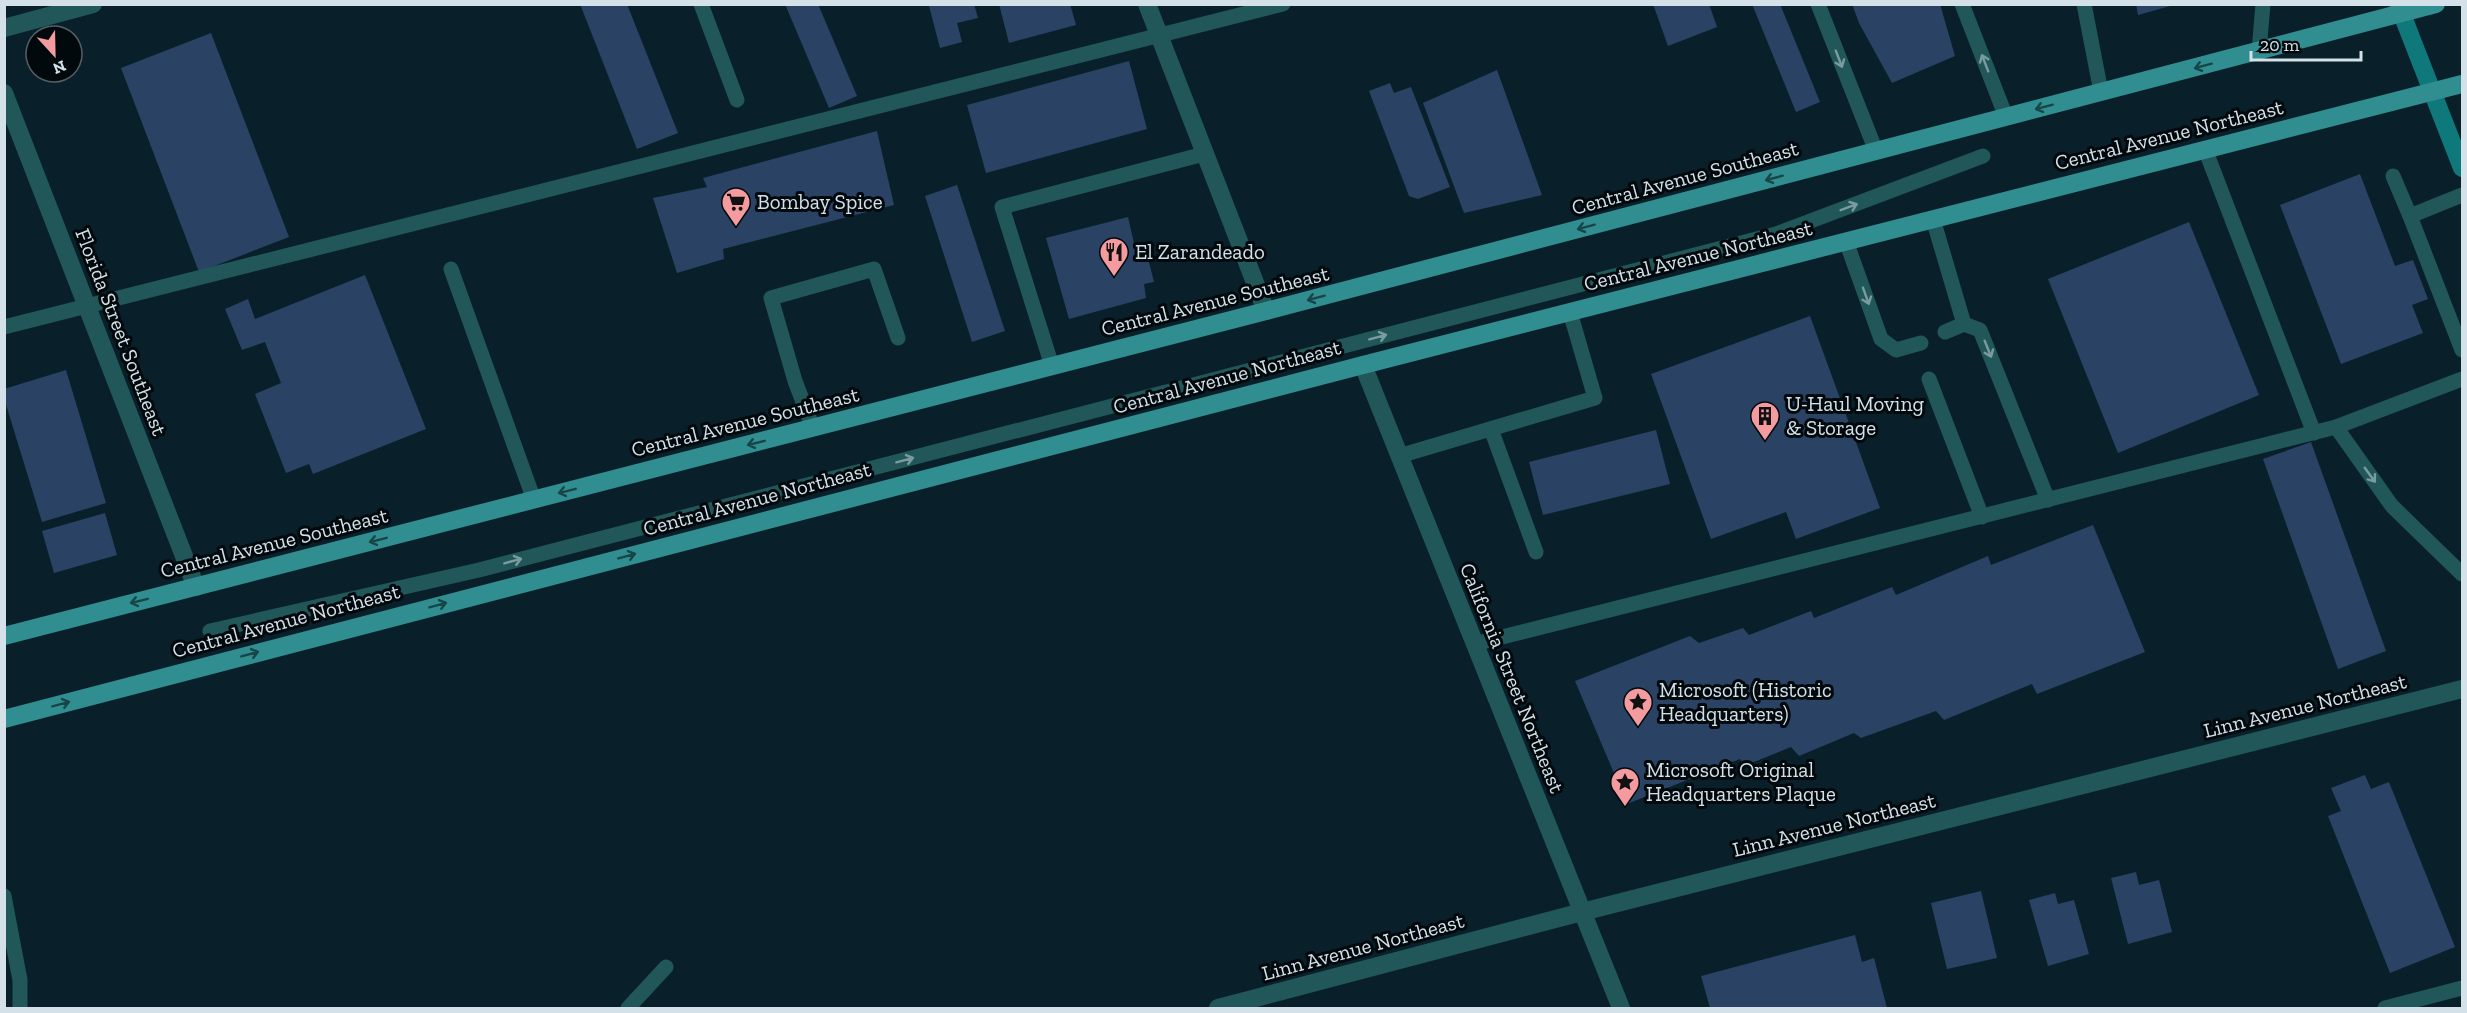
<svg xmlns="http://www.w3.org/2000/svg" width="2467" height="1013" viewBox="0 0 2467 1013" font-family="'Zilla Slab',serif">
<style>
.building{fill:#2a4263}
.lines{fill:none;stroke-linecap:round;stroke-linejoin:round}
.lane{stroke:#215758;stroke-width:15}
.street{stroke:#215758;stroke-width:18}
.secondary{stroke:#0f787a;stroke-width:18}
.primary{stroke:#318e90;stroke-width:18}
.oneway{stroke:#7a9ca0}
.oneway2{stroke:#174548}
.labels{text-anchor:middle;stroke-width:6;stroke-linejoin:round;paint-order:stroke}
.street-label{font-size:21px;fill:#d4e1e8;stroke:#02090d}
.poi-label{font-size:21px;fill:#d4e1e8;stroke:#02090d;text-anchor:start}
</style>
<rect width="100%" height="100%" fill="#09202a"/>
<g class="building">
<polygon points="580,4 627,4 678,133 637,149"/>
<polygon points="785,4 818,4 857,96 829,108"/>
<polygon points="934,4 974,4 978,18 957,23 962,42 940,48 929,6"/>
<polygon points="999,4 1070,4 1076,25 1009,43"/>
<polygon points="1653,4 1709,4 1717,27 1668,46"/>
<polygon points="1752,4 1780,4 1820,102 1796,112"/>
<polygon points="1852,4 1940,4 1955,56 1892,83 1859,23"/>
<polygon points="2136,4 2174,4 2174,5 2138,15"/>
<polygon points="211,33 289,237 199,272 121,68"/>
<polygon points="1129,61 1147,129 986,173 967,105"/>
<polygon points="1497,70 1542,195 1464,213 1423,103"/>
<polygon points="1390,83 1394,93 1411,87 1450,187 1418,199 1409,196 1369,91"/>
<polygon points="877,131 894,205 723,249 724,259 677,273 653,198 707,187 703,178"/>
<polygon points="2360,174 2395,266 2413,260 2428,299 2412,305 2423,333 2341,364 2280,205"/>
<polygon points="957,185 1005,331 972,342 925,196"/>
<polygon points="1128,217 1134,243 1144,242 1154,282 1144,284 1146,298 1069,319 1046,238"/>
<polygon points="2189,222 2259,395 2118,453 2048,279"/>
<polygon points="365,275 426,429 313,474 309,464 286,473 255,394 281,383 265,342 242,350 225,309 248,299 255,319"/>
<polygon points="1810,316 1880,508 1796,539 1786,512 1711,539 1651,374"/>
<polygon points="66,370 106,503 42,522 4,398 4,389"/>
<polygon points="1656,430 1670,484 1543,515 1529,462"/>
<polygon points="2311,442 2386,651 2338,669 2263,459"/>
<polygon points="105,513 117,555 54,573 42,531"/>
<polygon points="2093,525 2145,652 2037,694 2032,684 1944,720 1936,711 1861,738 1854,733 1799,756 1791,747 1744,766 1740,759 1627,804 1575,681 1690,636 1699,643 1743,628 1749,635 1811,611 1814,618 1892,587 1896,595 1988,556 1991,565"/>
<polygon points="2365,775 2371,789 2389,782 2455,947 2390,973 2328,816 2341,811 2331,788"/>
<polygon points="2136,872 2139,885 2159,880 2172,932 2128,944 2111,878"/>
<polygon points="1981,891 1997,958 1947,969 1931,903"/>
<polygon points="2055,893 2058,904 2074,900 2089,954 2048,966 2029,900"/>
<polygon points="1855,935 1862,962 1874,958 1887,1008 1710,1008 1701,976"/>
</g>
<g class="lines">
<g class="lane">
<polyline points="701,4 737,100"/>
<polyline points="1818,4 1876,151"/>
<polyline points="1962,4 2006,117"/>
<polyline points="2084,4 2101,92"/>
<polyline points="2259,51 2263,4"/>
<polyline points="2205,149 2314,433"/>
<polyline points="2393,176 2410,216"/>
<polyline points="2462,195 2410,216 2462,350"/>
<polyline points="1933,219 1964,324"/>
<polyline points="1846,241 1881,339 1896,350 1921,343"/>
<polyline points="451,269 534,500"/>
<polyline points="4,327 1283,4"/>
<polyline points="1945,332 1964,324 1980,330 2048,500"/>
<polyline points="1052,366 1002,207 1204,154"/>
<polyline points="1929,379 1982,517"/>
<polyline points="2336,427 2392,506 2462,574"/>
<polyline points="813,428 795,381 771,298 874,269 898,338"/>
<polyline points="1491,429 1536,552"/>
<polyline points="1399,456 1595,398 1570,312"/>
<polyline points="210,631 479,570 1776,234 1983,156"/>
<polyline points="1474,644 2336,427 2462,379"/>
<polyline points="4,896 20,980 20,1008"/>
<polyline points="628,1008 666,967"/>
<polyline points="2385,1008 2462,988"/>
</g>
<g class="street">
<polyline points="1147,4 1266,311"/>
<polyline points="4,28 93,4"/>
<polyline points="4,93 196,587"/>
<polyline points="1363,365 1621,1008"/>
<polyline points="1218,1008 1582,912 2462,689"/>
</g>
<polyline class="secondary" points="2398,4 2462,168"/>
<g class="primary">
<polyline points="4,636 1266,311 2436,4"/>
<polyline points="4,719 1363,365 2462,84"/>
</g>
</g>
<defs><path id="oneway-shaft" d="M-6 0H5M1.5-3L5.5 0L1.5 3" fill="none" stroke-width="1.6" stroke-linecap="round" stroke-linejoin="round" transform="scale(1.5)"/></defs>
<g class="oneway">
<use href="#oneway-shaft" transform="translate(1839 59) rotate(69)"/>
<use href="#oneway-shaft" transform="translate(1985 63) rotate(-111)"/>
<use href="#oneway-shaft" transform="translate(1849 207) rotate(-21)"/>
<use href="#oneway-shaft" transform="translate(1866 296) rotate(70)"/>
<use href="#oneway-shaft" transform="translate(1378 337) rotate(-15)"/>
<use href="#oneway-shaft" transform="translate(1988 349) rotate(68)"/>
<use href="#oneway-shaft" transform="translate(905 460) rotate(-15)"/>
<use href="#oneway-shaft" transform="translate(2370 475) rotate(54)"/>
<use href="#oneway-shaft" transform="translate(513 561) rotate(-15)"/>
</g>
<g class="oneway2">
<use href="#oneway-shaft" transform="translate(2203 66) rotate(165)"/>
<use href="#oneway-shaft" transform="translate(2044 107) rotate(165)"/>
<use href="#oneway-shaft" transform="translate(1774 178) rotate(165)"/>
<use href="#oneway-shaft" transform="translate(1586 227) rotate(165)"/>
<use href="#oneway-shaft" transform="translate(1316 298) rotate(165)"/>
<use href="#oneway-shaft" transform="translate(756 443) rotate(166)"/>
<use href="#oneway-shaft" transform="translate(567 491) rotate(166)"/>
<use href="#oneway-shaft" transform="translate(378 540) rotate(166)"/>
<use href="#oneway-shaft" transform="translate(627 556) rotate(-15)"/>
<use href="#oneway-shaft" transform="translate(139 601) rotate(166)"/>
<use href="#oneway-shaft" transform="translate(438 605) rotate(-15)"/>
<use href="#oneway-shaft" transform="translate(250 654) rotate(-15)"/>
<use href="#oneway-shaft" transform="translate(61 704) rotate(-15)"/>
</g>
<defs>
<g id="supermarket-pin" transform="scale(1.5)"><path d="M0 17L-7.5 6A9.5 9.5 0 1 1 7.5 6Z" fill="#f49b9f" stroke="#02090d"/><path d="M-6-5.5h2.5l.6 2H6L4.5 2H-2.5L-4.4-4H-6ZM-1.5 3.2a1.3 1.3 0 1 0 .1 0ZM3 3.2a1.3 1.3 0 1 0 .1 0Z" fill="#111"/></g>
<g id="restaurant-pin" transform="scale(1.5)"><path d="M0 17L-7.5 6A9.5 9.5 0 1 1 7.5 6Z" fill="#f49b9f" stroke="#02090d"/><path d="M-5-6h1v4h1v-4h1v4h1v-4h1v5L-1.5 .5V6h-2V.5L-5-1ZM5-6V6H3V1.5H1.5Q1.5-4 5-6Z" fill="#111"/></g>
<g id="building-pin" transform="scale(1.5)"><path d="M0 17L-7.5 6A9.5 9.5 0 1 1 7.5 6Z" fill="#f49b9f" stroke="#02090d"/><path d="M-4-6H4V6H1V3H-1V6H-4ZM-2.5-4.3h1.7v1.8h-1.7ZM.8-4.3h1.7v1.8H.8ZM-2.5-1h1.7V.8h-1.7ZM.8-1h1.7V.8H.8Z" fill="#111"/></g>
<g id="sight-pin" transform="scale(1.5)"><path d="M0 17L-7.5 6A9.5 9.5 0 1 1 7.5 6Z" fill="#f49b9f" stroke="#02090d"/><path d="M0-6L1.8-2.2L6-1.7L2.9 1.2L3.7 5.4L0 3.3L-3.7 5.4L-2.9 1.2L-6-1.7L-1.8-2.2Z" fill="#111"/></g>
</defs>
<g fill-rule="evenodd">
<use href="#supermarket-pin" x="736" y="202"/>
<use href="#restaurant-pin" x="1114" y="252"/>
<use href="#building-pin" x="1765" y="416"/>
<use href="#sight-pin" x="1638" y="702"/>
<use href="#sight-pin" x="1625" y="782"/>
</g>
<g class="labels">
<g class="street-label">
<text transform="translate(2169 135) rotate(-14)" y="7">Central Avenue Northeast</text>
<text transform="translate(1685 178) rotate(-15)" y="7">Central Avenue Southeast</text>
<text transform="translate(1698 256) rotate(-14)" y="7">Central Avenue Northeast</text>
<text transform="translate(1215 301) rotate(-14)" y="7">Central Avenue Southeast</text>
<text transform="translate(121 332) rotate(69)" y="7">Florida Street Southeast</text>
<text transform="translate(1227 377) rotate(-15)" y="7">Central Avenue Northeast</text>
<text transform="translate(745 422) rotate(-14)" y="7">Central Avenue Southeast</text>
<text transform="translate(757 499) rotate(-15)" y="7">Central Avenue Northeast</text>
<text transform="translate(274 543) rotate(-14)" y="7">Central Avenue Southeast</text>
<text transform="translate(286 621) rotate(-15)" y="7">Central Avenue Northeast</text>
<text transform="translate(1512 678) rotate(68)" y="7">California Street Northeast</text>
<text transform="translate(2305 706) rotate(-14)" y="7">Linn Avenue Northeast</text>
<text transform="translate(1834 825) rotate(-14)" y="7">Linn Avenue Northeast</text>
<text transform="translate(1363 947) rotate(-15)" y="7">Linn Avenue Northeast</text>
</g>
<g class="poi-label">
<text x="757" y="209">Bombay Spice</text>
<text x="1135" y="259">El Zarandeado</text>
<text x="1786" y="411">U-Haul Moving<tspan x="1786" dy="24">&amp; Storage</tspan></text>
<text x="1659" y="697">Microsoft (Historic<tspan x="1659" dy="24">Headquarters)</tspan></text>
<text x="1646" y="777">Microsoft Original<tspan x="1646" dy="24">Headquarters Plaque</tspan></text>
</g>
</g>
<rect width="2467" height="1013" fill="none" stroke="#d4e1e8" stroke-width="12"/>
<g transform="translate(54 54) rotate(158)"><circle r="28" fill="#02090d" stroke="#565f65" stroke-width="1.5"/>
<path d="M0-4.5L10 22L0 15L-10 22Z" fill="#f49b9f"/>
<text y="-9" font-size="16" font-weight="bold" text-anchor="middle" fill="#d4e1e8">N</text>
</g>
<path d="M2251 51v9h110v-9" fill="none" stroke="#d4e1e8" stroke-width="3"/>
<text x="2260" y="51" font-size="18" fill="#d4e1e8" stroke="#02090d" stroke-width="4.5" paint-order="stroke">20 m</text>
</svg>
